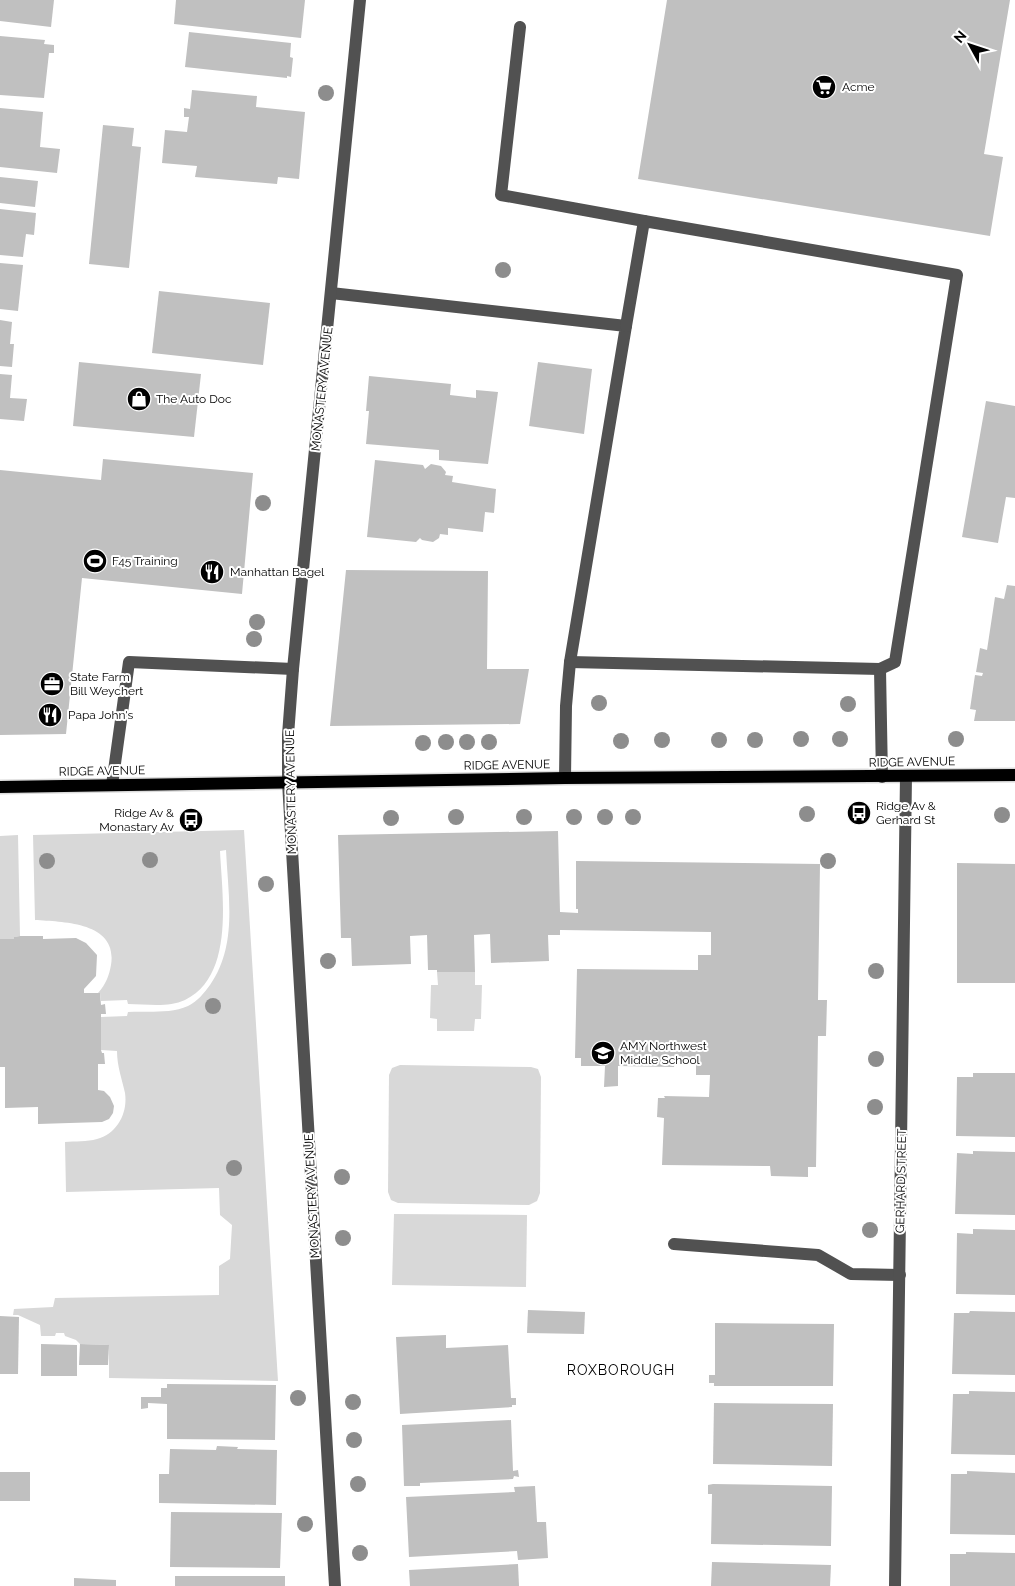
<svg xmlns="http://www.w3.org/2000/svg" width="1015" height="1586" viewBox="0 0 1015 1586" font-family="Raleway,sans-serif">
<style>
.green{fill:#d8d8d8}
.building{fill:#c0c0c0}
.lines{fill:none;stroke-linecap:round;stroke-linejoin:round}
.major-casing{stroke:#dbdbdb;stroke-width:15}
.minor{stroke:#515151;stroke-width:12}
.major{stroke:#000;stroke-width:12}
.tree{fill:#8d8d8d}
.labels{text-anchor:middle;stroke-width:4;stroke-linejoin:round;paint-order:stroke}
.poi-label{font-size:12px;fill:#000;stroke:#fff;text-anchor:start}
.street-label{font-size:12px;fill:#000;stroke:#fff}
.neighbourhood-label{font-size:14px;letter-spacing:1px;fill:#000;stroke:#fff}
</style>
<rect width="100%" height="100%" fill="#fff"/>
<g class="green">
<path d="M244 830 278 1381 109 1378V1345L80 1344 76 1340 65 1336 64 1333H56L55 1336H41L40 1325 18 1315H13L14 1309 53 1307 55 1298 219 1295V1266L230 1259 232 1225 220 1215 219 1188 66 1192 65 1142C75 1141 87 1142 97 1139 117 1134 128 1113 125 1093 122 1079 117 1066 117 1051L101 1050V1017L127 1016 128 1012C147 1011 170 1014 188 1006 198 1001 204 993 210 985 238 945 228 895 226 850L220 851C222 895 235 976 185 1000 168 1008 146 1004 128 1004L127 1000 101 1001 100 993H98C106 984 109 976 111 965 118 922 64 922 35 920L33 835Z"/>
<polygon points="18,835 20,936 14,937 14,939 0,939 0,836"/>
<polygon points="437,972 475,972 475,985 482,985 481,1019 475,1019 474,1031 437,1031 437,1019 430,1018 431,985 438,985"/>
<polygon points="400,1065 531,1067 538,1069 541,1077 540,1193 537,1201 529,1205 398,1203 391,1200 388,1192 389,1075 392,1068"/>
<polygon points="394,1214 527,1215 526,1287 392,1285"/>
</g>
<g class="building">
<polygon points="0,0 54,0 51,27 0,21"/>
<polygon points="176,0 305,0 301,38 174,24"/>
<polygon points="667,0 1010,0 984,154 1003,157 990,236 638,179"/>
<polygon points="189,32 291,43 290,57 293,58 291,77 287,76 287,78 185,67"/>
<polygon points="0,36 45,40 44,44 54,45 54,53 49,53 44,98 0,95"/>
<polygon points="192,90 257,96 256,107 305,112 299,179 278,177 277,184 195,177 197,166 162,163 165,130 187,132 189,117 184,117 184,108 190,109"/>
<polygon points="0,108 43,112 40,147 60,149 57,173 0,167"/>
<polygon points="103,125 134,128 132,146 141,147 129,268 89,264"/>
<polygon points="0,177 38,181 35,207 0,203"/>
<polygon points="0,209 36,213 34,235 26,234 23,257 0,255"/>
<polygon points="0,263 23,265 18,311 0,309"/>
<polygon points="159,291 270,303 263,365 152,353"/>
<polygon points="0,320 12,322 10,344 14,344 12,367 0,366"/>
<polygon points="79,362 201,374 194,437 73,426"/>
<polygon points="538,362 592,369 584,434 529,426"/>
<polygon points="0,374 12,375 10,398 27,399 24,421 0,419"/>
<polygon points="369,376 451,384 450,395 476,398 476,390 498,392 488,464 439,460 439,450 366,444 369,411 366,411"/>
<polygon points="986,401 1015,406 1015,498 1006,497 998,543 962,537"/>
<polygon points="103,459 253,473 242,594 82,578 66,734 0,735 0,470 101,480"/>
<polygon points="375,460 423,465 425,469 431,464 441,466 446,472 445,475 453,476 452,482 496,489 494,513 485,512 483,532 448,528 448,535 440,534 439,538 433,542 422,540 420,538 416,542 367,537"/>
<polygon points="346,570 488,571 487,669 529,669 520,724 330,726"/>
<polygon points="1007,585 1015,586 1015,721 974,721 976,710 970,709 975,675 982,676 983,673 976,672 980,648 987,650 995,597 1004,599"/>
<polygon points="558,831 560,912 578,913 578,909 576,909 576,861 820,864 818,1000 827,1000 826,1036 818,1036 816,1167 808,1167 808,1177 771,1176 770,1166 662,1165 664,1118 657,1117 658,1098 665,1098 664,1096 709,1097 710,1075 696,1075 696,1060 675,1059 674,1067 618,1066 618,1086 604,1087 605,1066 581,1066 581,1058 575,1058 577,969 698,970 698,955 711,955 711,932 560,930 560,935 548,935 549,961 491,963 490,934 474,935 475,972 437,972 437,970 428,970 427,935 410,936 411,964 352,966 351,938 341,938 338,835"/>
<polygon points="957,863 1015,864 1015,983 957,983"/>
<polygon points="20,936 43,936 43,939 76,938 86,943 97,955 96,976 84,989 84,993 100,993 101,1005 105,1004 106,1014 101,1014 101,1050 102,1053 104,1053 105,1064 98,1064 98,1090 104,1091 110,1097 114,1106 113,1113 109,1119 102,1122 38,1124 38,1107 5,1108 5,1067 0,1067 0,939 14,939 14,937"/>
<polygon points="973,1073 1015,1073 1015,1137 956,1136 957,1077 973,1077"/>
<polygon points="973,1151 1015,1152 1015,1215 955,1214 957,1153 973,1154"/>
<polygon points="973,1229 1015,1230 1015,1295 956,1294 957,1233 973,1234"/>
<polygon points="528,1310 585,1312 584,1334 527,1333"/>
<polygon points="970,1311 1015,1312 1015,1375 952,1374 954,1313 969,1313"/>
<polygon points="0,1316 19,1317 18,1374 0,1374"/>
<polygon points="715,1323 834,1324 833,1386 714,1386 714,1383 709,1383 709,1375 715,1375"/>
<polygon points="446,1335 446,1348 508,1345 511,1398 516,1398 516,1405 512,1405 512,1407 400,1414 396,1337"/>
<polygon points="41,1344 77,1345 77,1376 41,1376"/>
<polygon points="80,1344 109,1345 108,1365 79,1365"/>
<polygon points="167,1384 276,1385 275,1440 167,1439 167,1404 148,1403 148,1408 141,1409 141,1397 161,1397 161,1388 167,1388"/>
<polygon points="969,1391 1015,1392 1015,1455 951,1454 953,1394 969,1394"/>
<polygon points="714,1403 833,1404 832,1466 713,1464"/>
<polygon points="511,1420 513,1471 518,1470 519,1477 514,1476 513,1479 420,1483 420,1486 404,1486 402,1425"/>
<polygon points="217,1446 238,1447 237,1449 277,1450 276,1505 159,1503 159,1474 169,1474 170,1449 216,1450"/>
<polygon points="967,1471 1015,1473 1015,1535 950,1534 951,1474 967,1474"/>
<rect x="0" y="1472" width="30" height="29"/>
<polygon points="713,1484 832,1486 831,1546 711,1544 712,1494 708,1494 708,1485"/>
<polygon points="535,1486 537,1522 546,1522 548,1558 518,1560 517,1551 409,1557 406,1497 515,1492 514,1487"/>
<polygon points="171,1512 282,1513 280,1568 170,1567"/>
<polygon points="966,1552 1015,1553 1015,1586 950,1586 950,1554 966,1554"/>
<polygon points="712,1562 831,1565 830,1586 711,1586"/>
<polygon points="518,1564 519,1586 410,1586 409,1570"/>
<rect x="175" y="1576" width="110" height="10"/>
<polygon points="74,1578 116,1580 116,1586 74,1586"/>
</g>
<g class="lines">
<g class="major-casing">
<polyline id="major" points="0,787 565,778 1015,775"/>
</g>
<g class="minor">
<polyline points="520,27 501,195 644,221"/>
<polyline points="331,293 626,326 570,662 566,706 565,778"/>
<polyline points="570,662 880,669 895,662 957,275 644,221 626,326"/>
<polyline points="880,669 882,777"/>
<polyline points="112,785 129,662 293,669"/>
<polyline points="674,1244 818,1255 851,1274 900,1275"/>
<polyline points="335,1586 288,782 288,735 293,669 360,0"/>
<polyline points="895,1586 906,776"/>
</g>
<use href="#major" class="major"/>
</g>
<g class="tree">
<circle cx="326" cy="93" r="8"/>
<circle cx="503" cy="270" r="8"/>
<circle cx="263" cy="503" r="8"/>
<circle cx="257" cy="622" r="8"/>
<circle cx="254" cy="639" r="8"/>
<circle cx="599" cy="703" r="8"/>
<circle cx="848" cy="704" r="8"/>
<circle cx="801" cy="739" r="8"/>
<circle cx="840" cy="739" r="8"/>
<circle cx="956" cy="739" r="8"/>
<circle cx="662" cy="740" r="8"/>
<circle cx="719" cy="740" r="8"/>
<circle cx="755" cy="740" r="8"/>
<circle cx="621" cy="741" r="8"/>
<circle cx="446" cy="742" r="8"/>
<circle cx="467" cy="742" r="8"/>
<circle cx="489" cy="742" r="8"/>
<circle cx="423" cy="743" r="8"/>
<circle cx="807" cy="814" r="8"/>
<circle cx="1002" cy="815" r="8"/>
<circle cx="456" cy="817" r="8"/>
<circle cx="524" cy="817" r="8"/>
<circle cx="574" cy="817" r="8"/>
<circle cx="605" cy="817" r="8"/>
<circle cx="633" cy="817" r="8"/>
<circle cx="391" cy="818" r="8"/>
<circle cx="150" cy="860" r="8"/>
<circle cx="47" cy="861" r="8"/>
<circle cx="828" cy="861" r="8"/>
<circle cx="266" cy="884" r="8"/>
<circle cx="328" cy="961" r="8"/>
<circle cx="876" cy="971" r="8"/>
<circle cx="213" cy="1006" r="8"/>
<circle cx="876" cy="1059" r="8"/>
<circle cx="875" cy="1107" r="8"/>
<circle cx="234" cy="1168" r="8"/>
<circle cx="342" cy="1177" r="8"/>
<circle cx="870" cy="1230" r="8"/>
<circle cx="343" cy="1238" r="8"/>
<circle cx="298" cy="1398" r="8"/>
<circle cx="353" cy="1402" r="8"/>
<circle cx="354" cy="1440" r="8"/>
<circle cx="358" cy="1484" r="8"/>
<circle cx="305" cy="1524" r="8"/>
<circle cx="360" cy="1553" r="8"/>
</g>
<defs>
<g id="supermarket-disc" transform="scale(1.25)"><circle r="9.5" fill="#000" stroke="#fff"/><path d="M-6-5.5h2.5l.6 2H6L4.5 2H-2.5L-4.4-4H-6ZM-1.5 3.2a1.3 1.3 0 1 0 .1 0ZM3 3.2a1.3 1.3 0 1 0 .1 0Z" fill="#fff"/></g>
<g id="shop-disc" transform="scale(1.25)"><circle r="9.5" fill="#000" stroke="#fff"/><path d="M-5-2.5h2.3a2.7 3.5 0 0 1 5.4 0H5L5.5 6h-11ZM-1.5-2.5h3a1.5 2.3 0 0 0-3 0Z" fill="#fff"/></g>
<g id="stadium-disc" transform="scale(1.25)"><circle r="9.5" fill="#000" stroke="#fff"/><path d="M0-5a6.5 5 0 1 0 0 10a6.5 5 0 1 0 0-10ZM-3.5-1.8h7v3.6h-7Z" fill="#fff"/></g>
<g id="restaurant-disc" transform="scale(1.25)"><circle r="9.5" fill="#000" stroke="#fff"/><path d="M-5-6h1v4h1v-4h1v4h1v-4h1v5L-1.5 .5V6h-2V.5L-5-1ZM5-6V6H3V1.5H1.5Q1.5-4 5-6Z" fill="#fff"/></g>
<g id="office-disc" transform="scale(1.25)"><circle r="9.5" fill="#000" stroke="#fff"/><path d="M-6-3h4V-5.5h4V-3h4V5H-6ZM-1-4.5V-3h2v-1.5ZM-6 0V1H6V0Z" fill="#fff"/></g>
<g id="bus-disc" transform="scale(1.25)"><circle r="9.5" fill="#000" stroke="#fff"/><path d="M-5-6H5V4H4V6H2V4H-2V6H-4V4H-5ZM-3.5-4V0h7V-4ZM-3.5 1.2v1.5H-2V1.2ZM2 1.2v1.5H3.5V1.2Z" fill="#fff"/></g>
<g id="school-disc" transform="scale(1.25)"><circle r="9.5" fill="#000" stroke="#fff"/><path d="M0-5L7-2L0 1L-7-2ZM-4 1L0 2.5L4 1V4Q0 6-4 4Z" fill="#fff"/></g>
</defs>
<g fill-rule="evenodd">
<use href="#supermarket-disc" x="824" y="87"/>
<use href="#shop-disc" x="139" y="399"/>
<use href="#stadium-disc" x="95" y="561"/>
<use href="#restaurant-disc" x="212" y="572"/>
<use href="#office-disc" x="52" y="684"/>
<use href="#restaurant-disc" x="50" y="715"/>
<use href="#bus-disc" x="859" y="813"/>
<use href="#bus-disc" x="191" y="820"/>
<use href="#school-disc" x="603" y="1053"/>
</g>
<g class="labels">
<g class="poi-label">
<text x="842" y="91">Acme</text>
<text x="156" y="403">The Auto Doc</text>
<text x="112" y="565">F45 Training</text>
<text x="230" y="576">Manhattan Bagel</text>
<text x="70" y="681">State Farm<tspan x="70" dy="14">Bill Weychert</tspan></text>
<text x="68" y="719">Papa John's</text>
<text x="876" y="810">Ridge Av &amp;<tspan x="876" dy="14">Gerhard St</tspan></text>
<text x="174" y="817" text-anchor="end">Ridge Av &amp;<tspan x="174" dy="14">Monastary Av</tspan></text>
<text x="620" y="1050">AMY Northwest<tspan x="620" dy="14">Middle School</tspan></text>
</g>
<g class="street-label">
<text transform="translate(322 389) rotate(-84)" y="4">MONASTERY AVENUE</text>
<text transform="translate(912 762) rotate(-1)" y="4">RIDGE AVENUE</text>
<text transform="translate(507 765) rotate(-1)" y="4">RIDGE AVENUE</text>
<text transform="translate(102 771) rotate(-1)" y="4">RIDGE AVENUE</text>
<text transform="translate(291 792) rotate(-91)" y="4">MONASTERY AVENUE</text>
<text transform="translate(901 1181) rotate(-89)" y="4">GERHARD STREET</text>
<text transform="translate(312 1196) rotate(-93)" y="4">MONASTERY AVENUE</text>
</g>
<g class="neighbourhood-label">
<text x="621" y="1375">ROXBOROUGH</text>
</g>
</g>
<g transform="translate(970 45) rotate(310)" stroke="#ffffff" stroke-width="4" paint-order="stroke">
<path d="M0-4L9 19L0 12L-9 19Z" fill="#000000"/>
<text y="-8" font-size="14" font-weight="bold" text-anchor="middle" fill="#000000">N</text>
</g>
</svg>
